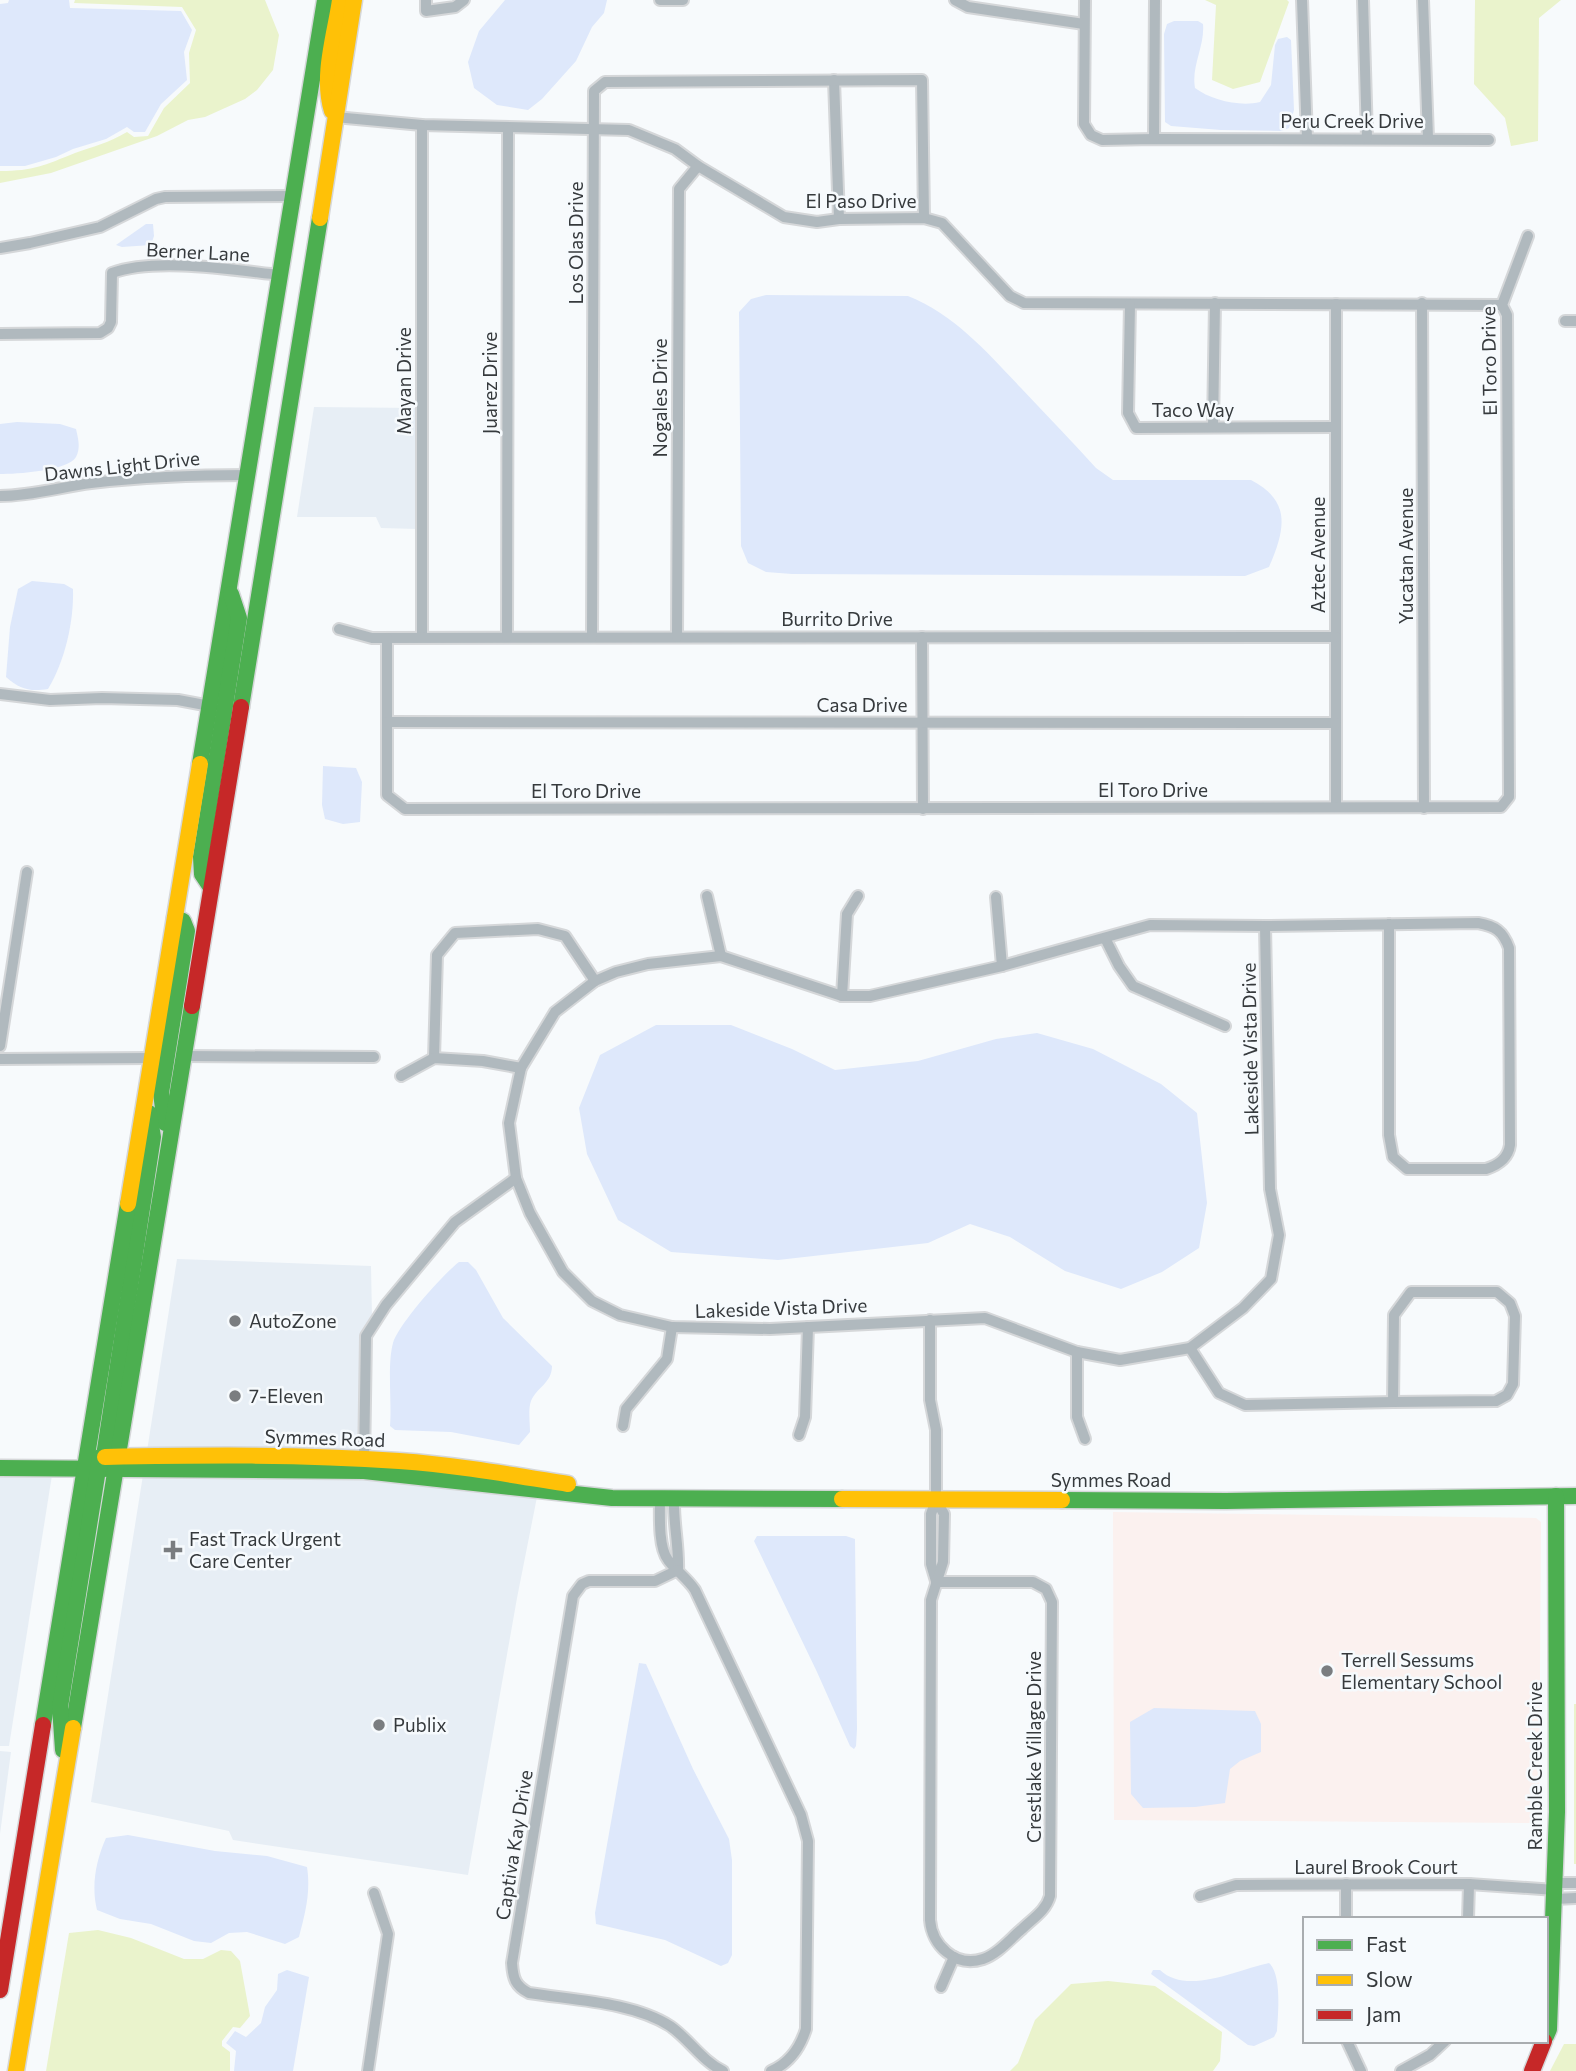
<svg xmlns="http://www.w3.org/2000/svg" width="1576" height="2071" viewBox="0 0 1576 2071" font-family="Commissioner,sans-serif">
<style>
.built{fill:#e7eef5}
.education{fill:#fbf1ef}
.green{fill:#eaf3cc}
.water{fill:#dee8fb}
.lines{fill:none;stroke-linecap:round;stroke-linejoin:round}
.street-casing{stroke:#d5d7d9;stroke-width:14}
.fast-casing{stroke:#d5d7d9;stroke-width:19}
.slow-casing{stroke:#d5d7d9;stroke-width:19}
.jam-casing{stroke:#d5d7d9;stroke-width:19}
.street{stroke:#b0b9be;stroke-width:10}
.fast{stroke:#4caf50;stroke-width:16}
.slow{stroke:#ffc107;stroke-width:16}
.jam{stroke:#c62828;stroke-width:16}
.poi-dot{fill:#7a7d80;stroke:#f6fafd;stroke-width:2.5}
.labels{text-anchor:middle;stroke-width:5;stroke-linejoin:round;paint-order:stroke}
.street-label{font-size:19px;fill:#363a3d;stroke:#f6fafd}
.poi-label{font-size:19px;fill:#363a3d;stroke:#f6fafd;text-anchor:start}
</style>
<rect width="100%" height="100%" fill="#f7fafc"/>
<g class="built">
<polygon points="314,407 417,408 417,529 381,528 376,517 297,517"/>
<polygon points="177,1259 371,1266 372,1317 360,1336 359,1453 147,1451"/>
<polygon points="0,1474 52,1475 9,1746 0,1746"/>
<polygon points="143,1475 340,1476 537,1497 517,1598 468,1875 233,1840 229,1831 91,1802"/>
<polygon points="0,1751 11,1752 0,1834"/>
</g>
<polygon class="education" points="1113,1512 1536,1518 1541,1522 1539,1823 1114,1820"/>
<g class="green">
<path d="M75 0H265L279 35 273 70 257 90 245 99 205 117 188 120 157 136 51 173 0 183V171C34 171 45 165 75 153 95 146 108 143 127 132L134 137 148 136 164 108 190 83 189 53 196 30 182 7 74 3Z"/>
<polygon points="1205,0 1287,0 1289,2 1260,82 1233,89 1212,80 1216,5"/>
<polygon points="1475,0 1561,0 1539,18 1538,141 1511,146 1505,118 1474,84"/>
<rect x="1574" y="1704" width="2" height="160"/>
<polygon points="98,1930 131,1938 184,1959 203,1959 221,1950 231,1951 240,1961 250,2016 240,2028 233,2027 222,2041 222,2046 230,2052 230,2071 46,2071 69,1933"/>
<polygon points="1108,1981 1155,1986 1222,2032 1220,2061 1213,2071 1010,2071 1018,2063 1035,2020 1071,1984"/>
<polygon points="1564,2044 1576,2044 1576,2071 1550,2071"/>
</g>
<g class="water">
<polygon points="9,0 69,0 70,8 181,11 192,30 184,52 187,80 161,104 145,132 134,132 127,127 106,139 73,149 56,157 25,166 0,166 0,4 8,3"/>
<polygon points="505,0 607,0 604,13 592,27 576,61 542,99 528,110 497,105 474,88 468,62 479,31"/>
<path d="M1174 21H1198L1203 24C1205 46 1191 66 1195 88 1211 100 1240 107 1260 102L1271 85 1275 45 1278 39 1287 37 1291 40 1294 110 1289 128 1281 131 1221 130 1171 126 1165 122 1164 34 1167 24Z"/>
<polygon points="146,224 153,224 154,236 151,245 122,247 116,245"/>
<path d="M766 295 908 296C954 314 988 353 1021 388 1046 415 1072 441 1096 468L1113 480H1251C1292 501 1285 530 1269 567L1245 576 792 574 766 572 748 563 741 546 739 312 751 299Z"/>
<path d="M17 422 60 424 76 429C78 438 81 448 76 457 68 471 16 474 0 474V424Z"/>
<path d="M32 581 64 584 73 589C74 621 65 661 48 689 29 692 20 689 6 677L10 627 18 589Z"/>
<polygon points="323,766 356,768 362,782 360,822 343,824 325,819 322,805"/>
<polygon points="656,1025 731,1025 792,1049 835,1070 918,1061 996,1039 1037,1033 1093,1049 1161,1084 1197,1113 1207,1203 1199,1248 1162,1272 1121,1289 1065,1271 1010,1237 970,1224 928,1243 778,1260 671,1252 618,1220 587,1154 579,1108 600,1055"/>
<path d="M459 1262H468L476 1270 503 1318 552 1366C552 1383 537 1387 531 1401 528 1409 530 1423 530 1432L519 1445 451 1432 395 1430 390 1426C392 1402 387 1365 393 1343 398 1325 443 1274 459 1262Z"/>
<polygon points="757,1536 846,1536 855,1539 857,1729 856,1746 854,1749 850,1746 817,1672 754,1541"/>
<polygon points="639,1663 646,1664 693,1769 729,1839 732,1860 732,1955 728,1963 721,1966 665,1940 596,1924 595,1913"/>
<polygon points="1154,1708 1255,1711 1261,1724 1261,1752 1240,1761 1230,1769 1225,1803 1195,1807 1143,1808 1131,1794 1130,1722"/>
<path d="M128 1835 215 1851 267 1856 307 1867C311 1892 305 1914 299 1937L285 1944 247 1932 229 1933 211 1943 194 1941 151 1924 120 1919 97 1910C91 1886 96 1860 106 1838Z"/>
<path d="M1269 1963C1282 1974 1278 2014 1277 2031L1274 2037 1254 2046 1248 2045 1151 1974 1153 1970H1160C1187 1996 1239 1969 1269 1963Z"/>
<polygon points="287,1970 309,1977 293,2071 234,2071 236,2051 226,2043 235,2031 246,2037 261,2023 265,2007 277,1990 278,1974"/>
</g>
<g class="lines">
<g class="street-casing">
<g id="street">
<polyline points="426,0 426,11 455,7 464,0"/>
<polyline points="660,0 683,0"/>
<polyline points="955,0 968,7 1084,24"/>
<polyline points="1085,0 1084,124 1091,135 1102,140 1154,139 1489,140"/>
<polyline points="1302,0 1307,138"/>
<polyline points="1363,0 1367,138"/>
<polyline points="1423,0 1428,138"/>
<polyline points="834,80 839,219"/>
<polyline points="335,117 422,125 629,130 675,149 698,166 784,217 817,222 839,219 924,218 942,223 1010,296 1024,303 1502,305"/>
<polyline points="422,125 422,637"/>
<polyline points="1154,139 1155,0"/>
<polyline points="0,248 30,243 100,227 156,199 165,197 292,196"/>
<polyline points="1422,303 1424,808"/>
<polyline points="1130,304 1128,413 1136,428 1335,427"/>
<polyline points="1336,304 1336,806"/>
<polyline points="1565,321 1576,321"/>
<path d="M0 334 100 333 108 328 111 322 112 273C156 257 233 270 280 275"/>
<polyline points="1213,427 1215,303"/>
<path d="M0 496C31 496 61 487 91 483 144 477 196 475 248 475"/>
<polyline points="339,629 372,638 1336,637"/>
<polyline points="507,637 508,128"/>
<polyline points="592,637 594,91 605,82 922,80 924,218"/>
<polyline points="677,637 679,189 698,166"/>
<polyline points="922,637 923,809"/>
<polyline points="387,638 387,795 405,809 1501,807 1509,797 1507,315 1502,305 1528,236"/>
<polyline points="0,694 50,700 102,698 178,700 210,706"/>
<polyline points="387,722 1336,723"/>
<polyline points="707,896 721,956"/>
<polyline points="996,897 1002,966"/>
<polygon points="1150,925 1265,926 1270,1189 1279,1235 1271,1279 1243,1308 1190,1348 1120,1360 1077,1352 985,1318 770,1329 672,1327 620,1315 592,1301 563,1272 530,1213 516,1178 509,1123 521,1068 555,1012 595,981 616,972 648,964 721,956 842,996 870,996 1002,966"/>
<path d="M1265 926 1478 923C1495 926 1503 931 1509 948L1510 1145C1508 1159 1498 1165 1486 1169H1407L1393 1157 1389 1135V924"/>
<polyline points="1105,938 1119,966 1133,986 1225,1026"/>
<polyline points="842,996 847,914 858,896"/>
<polyline points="0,1046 27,872"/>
<polyline points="182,1056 374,1057"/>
<polyline points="434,1058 437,955 455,933 538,929 565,936 595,981"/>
<polyline points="0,1059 152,1058"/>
<polyline points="401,1076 434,1058 483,1061 521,1068"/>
<polygon points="1411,1292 1497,1292 1510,1303 1515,1316 1513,1384 1507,1395 1496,1401 1393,1402 1394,1315"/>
<polyline points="930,1320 930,1400 936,1430 936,1500 931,1514 931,1564 936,1581"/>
<polyline points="1190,1348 1219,1393 1245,1405 1393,1402"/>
<polyline points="1077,1352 1077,1417 1085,1439"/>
<polyline points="623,1426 626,1409 667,1359 672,1327"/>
<polyline points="799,1435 805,1417 808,1327"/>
<polyline points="364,1463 366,1336 386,1305 455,1222 516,1178"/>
<path d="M660 1497C660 1514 658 1547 668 1560 676 1571 687 1578 695 1590L801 1815 808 1841 806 2029C800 2048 790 2063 771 2071"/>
<path d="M674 1498C673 1522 679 1546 678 1570"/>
<path d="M678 1570 655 1581H589L582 1584 573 1596 512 1963C513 1978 515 1986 529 1993 573 2000 633 2002 670 2026 689 2039 702 2061 723 2071"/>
<path d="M936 1582H1033L1046 1589 1052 1602 1050 1896C1046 1911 1032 1919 1022 1929 1010 1939 998 1954 983 1959 955 1968 932 1945 930 1920L931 1600 943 1562 944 1514 936 1500"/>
<polyline points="1555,1883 1576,1883"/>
<polyline points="1200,1896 1236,1885 1469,1884 1555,1890"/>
<polyline points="1554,1899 1576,1898"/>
<polyline points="1346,1919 1346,1884"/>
<polyline points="1468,1919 1469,1884"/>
<polyline points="941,1987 954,1957"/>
<polyline points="1347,2041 1361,2071"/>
<polyline points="368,2071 388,1934 374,1893"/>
<polyline points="1401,2071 1430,2055 1445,2041"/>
</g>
</g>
<g class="fast-casing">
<g id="fast">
<polyline points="241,707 320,218"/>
<polyline points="200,764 325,0"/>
<polyline points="210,886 202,874 201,857 239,618 231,594"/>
<polyline points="165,1123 161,1093 187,931 183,921 175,918"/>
<polyline points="0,1468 364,1471 612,1498 842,1499"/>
<polyline points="102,1469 153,1137 149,1113"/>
<polyline points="1062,1500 1226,1501 1576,1496"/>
<polyline points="43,1725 128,1204"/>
<polyline points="73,1728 192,1006"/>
<polyline points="63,1750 60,1707 100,1457"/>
<polyline points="1546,2036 1549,2029 1557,1812 1556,1496"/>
</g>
</g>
<g class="slow-casing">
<g id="slow">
<path d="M332 111C321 76 335 35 340 0"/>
<polyline points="320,218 354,0"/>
<polyline points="128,1204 200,764"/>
<path d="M105 1457C203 1455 301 1454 399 1461 456 1465 512 1475 568 1484"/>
<polyline points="842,1499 1062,1500"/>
<polyline points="16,2071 73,1728"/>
</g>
</g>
<g class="jam-casing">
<g id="jam">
<polyline points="192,1006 241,707"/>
<polyline points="0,1990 43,1725"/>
<polyline points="1532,2071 1544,2041"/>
</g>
</g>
<use href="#street" class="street"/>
<use href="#fast" class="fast"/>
<use href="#slow" class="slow"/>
<use href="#jam" class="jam"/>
</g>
<g class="poi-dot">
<circle cx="235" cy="1321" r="7"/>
<circle cx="235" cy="1396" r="7"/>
<path d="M169.5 1539.5h7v7h7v7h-7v7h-7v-7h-7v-7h7z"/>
<circle cx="1327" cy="1671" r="7"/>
<circle cx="379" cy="1725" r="7"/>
</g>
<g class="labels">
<g class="street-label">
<text x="1352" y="128">Peru Creek Drive</text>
<text x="861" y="208">El Paso Drive</text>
<text transform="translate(576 243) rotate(-90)" y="7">Los Olas Drive</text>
<text transform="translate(198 252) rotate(3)" y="7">Berner Lane</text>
<text transform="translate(1489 361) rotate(-91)" y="7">El Toro Drive</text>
<text transform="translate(404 381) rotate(-90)" y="7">Mayan Drive</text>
<text transform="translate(490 383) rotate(-90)" y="7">Juarez Drive</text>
<text transform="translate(660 398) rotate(-90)" y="7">Nogales Drive</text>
<text x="1193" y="417">Taco Way</text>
<text transform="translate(122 466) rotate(-6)" y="7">Dawns Light Drive</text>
<text transform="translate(1318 555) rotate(-90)" y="7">Aztec Avenue</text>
<text transform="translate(1406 556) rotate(-90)" y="7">Yucatan Avenue</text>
<text x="837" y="626">Burrito Drive</text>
<text x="862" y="712">Casa Drive</text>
<text x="1153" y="797">El Toro Drive</text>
<text x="586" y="798">El Toro Drive</text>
<text transform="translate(1250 1049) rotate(-91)" y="7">Lakeside Vista Drive</text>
<text transform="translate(781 1308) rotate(-2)" y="7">Lakeside Vista Drive</text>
<text transform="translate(325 1438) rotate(2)" y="7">Symmes Road</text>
<text x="1111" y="1487">Symmes Road</text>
<text transform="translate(1034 1747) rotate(-90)" y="7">Crestlake Village Drive</text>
<text transform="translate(1535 1766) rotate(-90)" y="7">Ramble Creek Drive</text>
<text transform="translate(514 1845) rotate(-81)" y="7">Captiva Kay Drive</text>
<text x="1376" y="1874">Laurel Brook Court</text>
</g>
<g class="poi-label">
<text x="249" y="1328">AutoZone</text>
<text x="249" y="1403">7-Eleven</text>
<text x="189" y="1546">Fast Track Urgent<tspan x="189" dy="22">Care Center</tspan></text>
<text x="1341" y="1667">Terrell Sessums<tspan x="1341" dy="22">Elementary School</tspan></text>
<text x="393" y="1732">Publix</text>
</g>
</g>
<rect x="1303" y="1917" width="245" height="126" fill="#f6fafd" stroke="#a9adb0" stroke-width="2"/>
<rect x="1317" y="1940" width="35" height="10" fill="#4caf50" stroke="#a9adb0" stroke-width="2"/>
<text x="1366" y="1952" font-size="21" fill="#363a3d">Fast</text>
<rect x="1317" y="1975" width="35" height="10" fill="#ffc107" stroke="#a9adb0" stroke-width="2"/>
<text x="1366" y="1987" font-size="21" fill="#363a3d">Slow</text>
<rect x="1317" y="2010" width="35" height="10" fill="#c62828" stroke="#a9adb0" stroke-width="2"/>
<text x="1366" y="2022" font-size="21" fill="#363a3d">Jam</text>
</svg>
